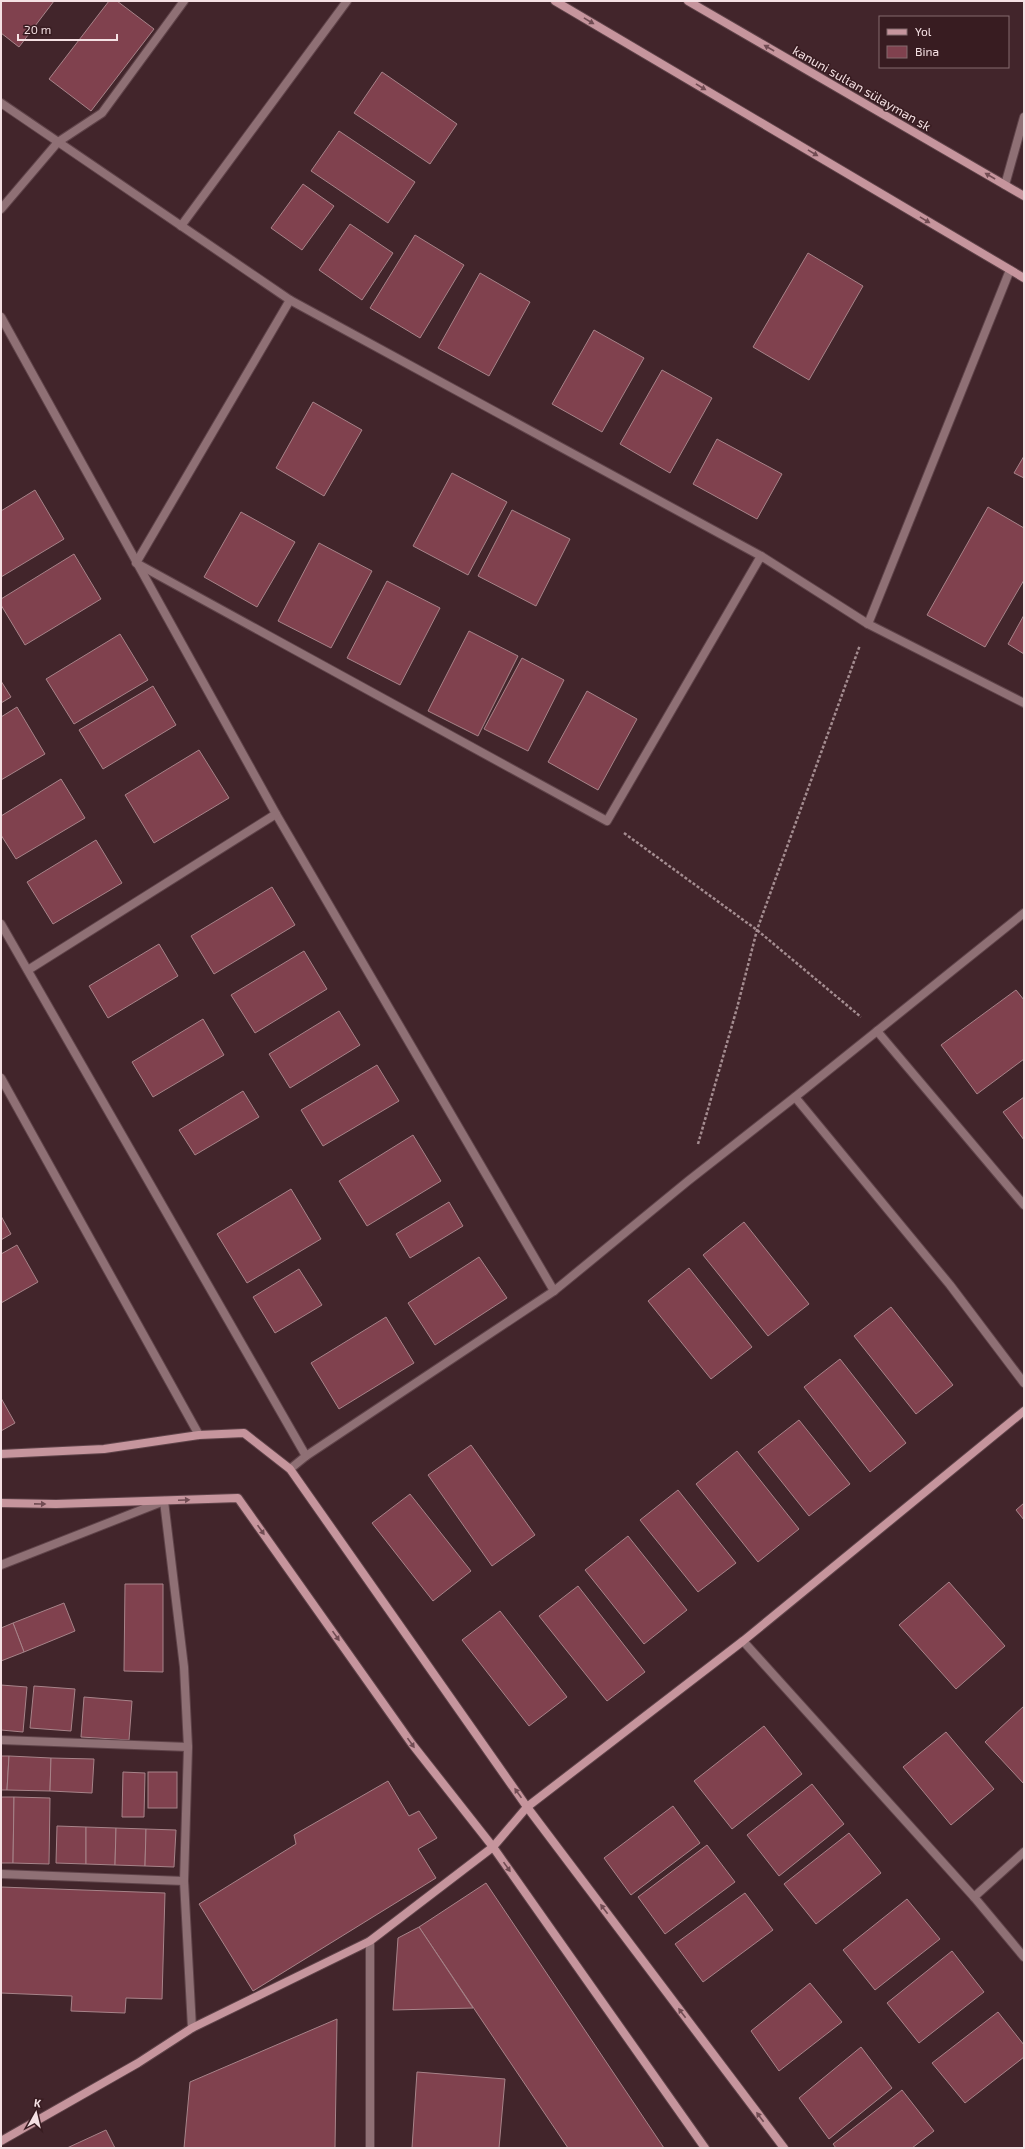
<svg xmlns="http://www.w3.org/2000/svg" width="1025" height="2149" viewBox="0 0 1025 2149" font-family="'Exo 2',sans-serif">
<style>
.building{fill:#80414e;stroke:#a78389}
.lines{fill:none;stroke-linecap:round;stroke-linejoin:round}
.street-casing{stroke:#5f4349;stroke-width:10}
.secondary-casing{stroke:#5f4349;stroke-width:10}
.path{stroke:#a48c90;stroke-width:2.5;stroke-dasharray:3 2;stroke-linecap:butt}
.street{stroke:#8f7075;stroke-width:8}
.secondary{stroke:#c6959d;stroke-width:8}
.oneway{fill:#714c53}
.labels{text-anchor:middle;stroke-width:3;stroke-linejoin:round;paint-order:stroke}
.street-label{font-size:13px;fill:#f5e1e4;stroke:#381c21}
</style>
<rect width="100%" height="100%" fill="#42252b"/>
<g class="building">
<polygon points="1,1 54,1 19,47 1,33"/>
<polygon points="109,1 117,1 154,29 91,111 49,79"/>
<polygon points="382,72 457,124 430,164 354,113"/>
<polygon points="339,131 415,182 388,223 311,171"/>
<polygon points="303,184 334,206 302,250 271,228"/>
<polygon points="350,224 393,253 362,300 319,270"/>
<polygon points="415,235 464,265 420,338 370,308"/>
<polygon points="808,253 863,286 809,380 753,347"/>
<polygon points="480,273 530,302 489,376 438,348"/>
<polygon points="594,330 644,358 602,432 552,404"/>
<polygon points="662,370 712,398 670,473 620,444"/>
<polygon points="313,402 362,430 324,496 276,468"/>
<polygon points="717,439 782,474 757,519 693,484"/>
<polygon points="1024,456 1024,478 1014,473"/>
<polygon points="452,473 507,502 468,575 413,546"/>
<polygon points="35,490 64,539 1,577 1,511"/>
<polygon points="988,507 1024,528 1024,580 985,647 927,615"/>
<polygon points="512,510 570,539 536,606 478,576"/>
<polygon points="241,512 295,542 257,607 204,577"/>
<polygon points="319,543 372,571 331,648 278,621"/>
<polygon points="74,554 101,599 25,645 1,605 1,599"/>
<polygon points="387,581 440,608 400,685 347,658"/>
<polygon points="1024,615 1024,654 1008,644"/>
<polygon points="469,631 518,656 478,736 428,711"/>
<polygon points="120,634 148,680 74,724 46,679"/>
<polygon points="522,658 564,680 528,751 484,729"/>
<polygon points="1,681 11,697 1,703"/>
<polygon points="153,686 176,725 103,769 79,730"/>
<polygon points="587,691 637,719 598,790 548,762"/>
<polygon points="17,707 45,754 1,780 1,717"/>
<polygon points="199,750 229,798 154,843 125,795"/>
<polygon points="61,779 85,818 16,859 1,835 1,816"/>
<polygon points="96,840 122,883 53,924 27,882"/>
<polygon points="272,887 295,925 214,974 191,936"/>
<polygon points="159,944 178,976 108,1018 89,986"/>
<polygon points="304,951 327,989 255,1033 231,995"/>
<polygon points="1016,990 1024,1000 1024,1059 977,1094 941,1045"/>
<polygon points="339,1011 360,1045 290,1088 269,1054"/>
<polygon points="203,1019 224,1055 153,1097 132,1062"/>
<polygon points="377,1065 399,1101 323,1146 301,1110"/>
<polygon points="243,1091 259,1117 195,1155 179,1130"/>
<polygon points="1024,1097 1024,1140 1003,1112"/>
<polygon points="413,1135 441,1181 367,1226 339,1181"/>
<polygon points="291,1189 321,1239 247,1283 217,1234"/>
<polygon points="449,1202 463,1226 410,1258 396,1234"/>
<polygon points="1,1216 11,1234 1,1240"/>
<polygon points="744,1222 809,1304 768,1336 703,1255"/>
<polygon points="17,1245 38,1282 1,1303 1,1254"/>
<polygon points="479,1257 507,1298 435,1345 408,1303"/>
<polygon points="689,1268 752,1347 711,1379 648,1301"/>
<polygon points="299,1269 322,1305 275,1333 253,1297"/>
<polygon points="891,1307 953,1385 916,1414 854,1336"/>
<polygon points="386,1317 414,1363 339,1409 311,1363"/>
<polygon points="840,1359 906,1443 870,1472 804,1387"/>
<polygon points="1,1398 15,1423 1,1431"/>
<polygon points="799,1420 850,1484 809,1516 758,1452"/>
<polygon points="471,1445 535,1535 492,1566 428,1475"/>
<polygon points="737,1451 799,1529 758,1562 696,1484"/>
<polygon points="678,1490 736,1563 698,1592 640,1520"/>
<polygon points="410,1494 471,1571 433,1601 372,1523"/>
<polygon points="1024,1503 1024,1520 1016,1510"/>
<polygon points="628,1536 687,1610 644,1644 585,1570"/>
<polygon points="949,1582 1005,1646 956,1689 899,1625"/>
<polygon points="125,1584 163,1584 163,1672 124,1671"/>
<polygon points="578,1586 645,1672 607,1701 539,1616"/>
<polygon points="64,1603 75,1631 24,1652 13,1623"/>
<polygon points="500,1611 567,1697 529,1726 462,1640"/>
<polygon points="13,1623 24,1652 1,1661 1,1628"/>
<polygon points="1,1685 27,1687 23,1732 1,1730"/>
<polygon points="34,1686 75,1689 71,1731 30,1728"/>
<polygon points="84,1697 132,1701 129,1740 81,1737"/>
<polygon points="1024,1706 1024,1784 985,1742"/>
<polygon points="764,1726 802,1774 732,1829 694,1781"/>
<polygon points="946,1732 994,1789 951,1825 903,1767"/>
<polygon points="1,1756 9,1756 7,1790 1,1790"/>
<polygon points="9,1756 51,1758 50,1791 7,1790"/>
<polygon points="51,1758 94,1759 92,1793 50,1791"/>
<polygon points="123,1772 145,1773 144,1817 122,1817"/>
<rect x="148" y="1772" width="29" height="36"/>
<polygon points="388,1781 409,1816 419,1811 437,1838 418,1849 436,1878 253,1991 199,1904 296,1844 294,1835"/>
<polygon points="812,1784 844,1824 779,1876 747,1835"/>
<polygon points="1,1797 14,1797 13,1863 1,1863"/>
<polygon points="14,1797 50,1798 49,1864 13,1863"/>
<polygon points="673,1806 700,1843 631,1895 604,1858"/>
<polygon points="57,1826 86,1827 86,1864 56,1863"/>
<polygon points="86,1827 116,1828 115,1865 86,1864"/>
<polygon points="116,1828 146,1829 145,1866 115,1865"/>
<polygon points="146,1829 176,1830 174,1867 145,1866"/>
<polygon points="849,1833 881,1873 816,1924 784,1884"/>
<polygon points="707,1845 735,1882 665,1934 638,1897"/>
<polygon points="486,1883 664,2148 568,2148 419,1927"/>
<polygon points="1,1887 165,1893 162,1999 126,1998 125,2013 71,2011 72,1996 1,1993"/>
<polygon points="745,1893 773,1930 703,1982 675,1944"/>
<polygon points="907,1899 940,1939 875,1990 843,1950"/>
<polygon points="419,1927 473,2008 393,2010 398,1938"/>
<polygon points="952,1951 984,1992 919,2043 887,2003"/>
<polygon points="810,1983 842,2022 779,2071 751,2031"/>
<polygon points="998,2012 1024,2045 1024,2057 965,2103 932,2063"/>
<polygon points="337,2019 335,2148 184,2148 190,2082"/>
<polygon points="861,2047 892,2088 829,2139 799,2098"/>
<polygon points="417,2072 505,2079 499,2148 412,2148"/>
<polygon points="902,2090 934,2131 912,2148 836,2148 833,2144"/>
<polygon points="106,2130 115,2148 67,2148"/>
</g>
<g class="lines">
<g class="street-casing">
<g id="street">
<polyline points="1,103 290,300 761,556 868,624 1024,703"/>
<polyline points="1005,185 1024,117"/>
<polyline points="1,209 58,142 102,113 184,1"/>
<polyline points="181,226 347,1"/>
<polyline points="290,300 136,563 607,821 761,556"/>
<polyline points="1,317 276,814 554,1291"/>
<polyline points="868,624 1010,270"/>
<polyline points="1,924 306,1456 290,1469"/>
<polyline points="28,970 276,814"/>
<polyline points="877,1031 1024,1205"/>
<polyline points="1,1078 199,1435"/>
<polyline points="795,1097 950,1285 1024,1383"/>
<polyline points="306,1456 554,1291 688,1181 795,1097 1024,913"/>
<polyline points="1,1565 164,1501 184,1667 188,1747 184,1881 192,2028"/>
<polyline points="743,1641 974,1897 1024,1957"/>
<polyline points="1,1740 188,1747"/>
<polyline points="1,1874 184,1881"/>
<polyline points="974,1897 1024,1852"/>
<polyline points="370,2148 370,1941"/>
</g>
</g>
<g class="secondary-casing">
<g id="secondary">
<polyline points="555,1 1024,278"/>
<polyline points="688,1 1024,196"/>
<polyline points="1,1454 104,1449 199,1435 244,1433 290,1469 527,1807 784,2148"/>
<polyline points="1,1503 56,1504 238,1498 412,1744 493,1847 705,2148"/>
<polyline points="1,2141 138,2063 192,2028 370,1941 493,1847 527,1807 743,1641 1024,1411"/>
</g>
</g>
<g class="path">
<polyline points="624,833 757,930 861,1017"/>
<polyline points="698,1144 737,1008 757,930 860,645"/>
</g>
<use href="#street" class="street"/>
<use href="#secondary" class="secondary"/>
</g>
<defs><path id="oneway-solid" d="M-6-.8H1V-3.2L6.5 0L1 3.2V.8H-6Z"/></defs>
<g class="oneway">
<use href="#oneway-solid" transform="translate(589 21) rotate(31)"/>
<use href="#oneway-solid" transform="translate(769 48) rotate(-150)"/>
<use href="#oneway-solid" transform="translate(701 87) rotate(31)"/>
<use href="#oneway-solid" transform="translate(813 153) rotate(31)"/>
<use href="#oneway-solid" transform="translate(990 176) rotate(-150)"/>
<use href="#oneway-solid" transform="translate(925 220) rotate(31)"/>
<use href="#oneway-solid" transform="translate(184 1500) rotate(-2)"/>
<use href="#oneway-solid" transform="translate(40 1504) rotate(1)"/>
<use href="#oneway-solid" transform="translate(261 1530) rotate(55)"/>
<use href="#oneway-solid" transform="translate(336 1636) rotate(55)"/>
<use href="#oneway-solid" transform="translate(411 1743) rotate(54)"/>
<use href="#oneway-solid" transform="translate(518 1793) rotate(-125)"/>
<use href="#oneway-solid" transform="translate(507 1867) rotate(55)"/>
<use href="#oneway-solid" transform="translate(604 1909) rotate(-127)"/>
<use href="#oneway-solid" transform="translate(682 2013) rotate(-127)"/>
<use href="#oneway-solid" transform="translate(760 2117) rotate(-127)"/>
</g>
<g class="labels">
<g class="street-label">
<text transform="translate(862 88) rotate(30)" y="5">kanuni sultan sülayman sk</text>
</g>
</g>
<rect width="1025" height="2149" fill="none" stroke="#f5e1e4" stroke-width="4"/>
<rect x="879" y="16" width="130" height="52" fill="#381c21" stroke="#846b6f"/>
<rect x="887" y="29" width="20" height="6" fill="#c6959d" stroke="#846b6f"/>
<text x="915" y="36" font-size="12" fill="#f5e1e4">Yol</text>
<rect x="887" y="46" width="20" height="12" fill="#80414e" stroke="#846b6f"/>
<text x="915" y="56" font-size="12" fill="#f5e1e4">Bina</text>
<g transform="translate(36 2113) rotate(8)" stroke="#381c21" stroke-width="3" paint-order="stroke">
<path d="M0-3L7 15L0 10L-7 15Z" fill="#f5e1e4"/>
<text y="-6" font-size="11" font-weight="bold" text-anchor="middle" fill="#f5e1e4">K</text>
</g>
<path d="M18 34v6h99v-6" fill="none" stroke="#f5e1e4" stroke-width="2"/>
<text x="24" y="34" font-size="12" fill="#f5e1e4" stroke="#381c21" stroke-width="3" paint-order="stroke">20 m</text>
</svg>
